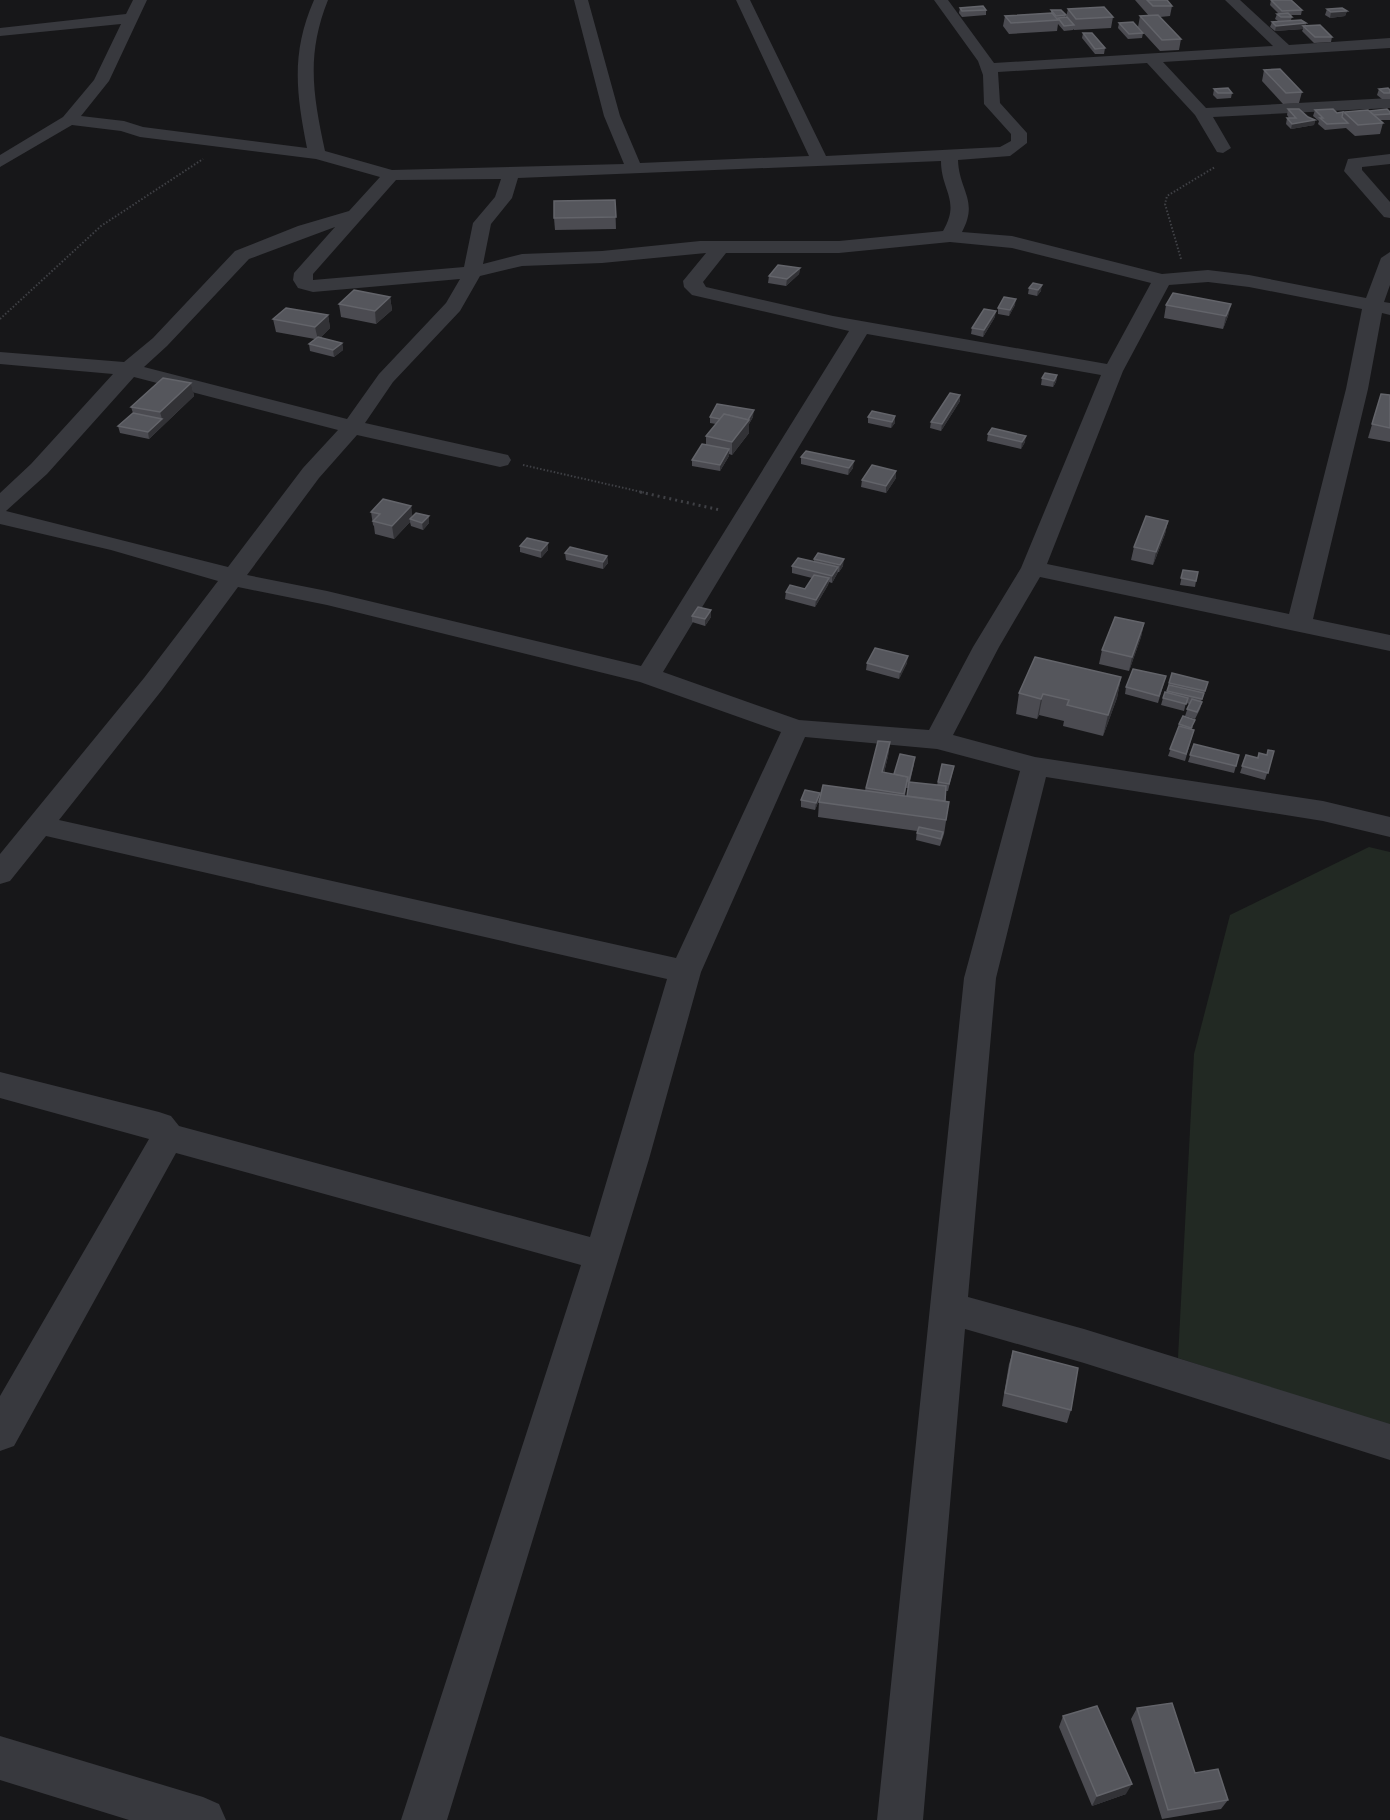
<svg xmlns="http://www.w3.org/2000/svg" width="1390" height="1820" viewBox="0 0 1390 1820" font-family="'Alegreya Sans',sans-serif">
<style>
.green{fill:#222923}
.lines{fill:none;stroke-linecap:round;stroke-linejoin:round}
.path-far1{stroke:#3f4045;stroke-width:2;stroke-dasharray:1.5 2;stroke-linecap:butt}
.path{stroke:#3f4045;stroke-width:3;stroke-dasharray:2 4;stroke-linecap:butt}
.minor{fill:#38393e;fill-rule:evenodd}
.wall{fill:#4b4b51;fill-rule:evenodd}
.shaded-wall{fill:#323236}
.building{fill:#55565c;stroke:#63646a;stroke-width:1.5}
</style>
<rect width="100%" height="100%" fill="#171719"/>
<polygon class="green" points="1369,847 1390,852 1390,1426 1178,1358 1194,1054 1230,915"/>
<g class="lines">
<g class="path-far1">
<polyline points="1181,259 1165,204 1167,196 1215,167"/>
<polyline points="0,319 101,226 203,159"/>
<polyline points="523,465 646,493"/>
</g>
<polyline class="path" points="640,492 720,510"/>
<g class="minor">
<path d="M133 0H147L109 81 81 116 124 121 143 127 307 148C296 92 291 53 314 0H328C306 55 313 95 325 151L392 170 624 164 604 116 574 0H588L620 116 640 163 809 156 736 0H750L826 156 1000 147 1011 141V134L984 104 983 75 978 61 934 0H948L994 63 1273 46 1225 0H1240L1289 45 1390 38V48L1163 62 1206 108 1390 98V108L1213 117 1231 148 1223 153 1217 152 1195 115 1147 63 998 72 1000 103 1027 133V143L1010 156 958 160C959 191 979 200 962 232L1012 236 1162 274 1208 270 1249 275 1366 298 1381 258 1390 252V285L1384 302 1390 303V315L1382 313 1368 389 1313 619 1390 635V651L1040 577 999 647 953 735 1035 757 1323 801 1390 817V837L1323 821 1046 777 996 978 968 1297 1084 1329 1390 1424V1460L1084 1363 965 1329 923 1820H877L964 978 1020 771 937 749 805 737 701 972 649 1159 447 1820H401L581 1265 176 1153 14 1446 0 1451V1396L149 1139 0 1098V1072L159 1112 171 1116 179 1126 590 1237 667 979 46 836 10 881 0 884V854L144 678 218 581 111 550 0 524V493L31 464 113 374 0 364V352L124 362 153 338 235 251 298 226 349 211 380 177 316 159 140 137 121 131 72 125 0 167V155L63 117 94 80 121 24 0 36V28L126 14ZM941 161C941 191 961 200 943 231L839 241H700L602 251 522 254 483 264 491 224 512 198 518 178ZM501 179 495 197 473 223 464 267 313 280V274L396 180ZM335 227 294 273 293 280 298 288 313 292 460 279 446 303 379 374 347 419 144 367 167 346 249 259ZM950 242 1012 248 1151 283 1107 364 833 316 706 287 703 282 726 253H839ZM706 253 683 281 684 287 692 295 849 331 641 666 327 591 247 575 319 478 357 435 500 467 508 465 511 460 508 455 365 423 393 382 460 311 480 276 522 266 602 263ZM1208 282 1249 287 1362 309 1346 389 1289 614 1047 564 1123 371 1169 285ZM867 334 1101 375 1021 568 973 647 929 730 799 720 663 672ZM134 377 338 430 303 468 228 567 6 511 47 474ZM238 587 327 605 640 682 781 732 676 958 59 820 162 690Z"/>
<polygon points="1390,154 1390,164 1362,167 1362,170 1390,202 1390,218 1384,217 1344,171 1348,159"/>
<polygon points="0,1736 203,1797 219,1804 226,1820 129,1820 0,1780"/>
</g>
</g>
<g class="wall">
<polygon points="1135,0 1167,0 1172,6 1170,16 1160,17 1181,39 1179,50 1160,51 1138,27 1140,16 1149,16"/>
<polygon points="1271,0 1302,10 1301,15 1291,15 1292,17 1291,20 1306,23 1305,26 1332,37 1331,42 1314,43 1302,31 1303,29 1275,31 1270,27 1272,22 1278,21 1275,19 1277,14 1279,14 1270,5"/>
<polygon points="960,8 986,10 986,15 962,17 959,13"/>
<polygon points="1068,9 1113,17 1111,28 1074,30 1073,29 1073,30 1064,31 1058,24 1057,31 1009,34 1003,26 1005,16 1051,13 1051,10 1066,15 1065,18 1066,17"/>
<polygon points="1327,9 1347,11 1345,16 1330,18 1325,15"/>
<polygon points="1119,23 1143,33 1142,38 1128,39 1118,28"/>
<polygon points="1083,33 1105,48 1104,54 1095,54 1082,38"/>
<polygon points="1264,70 1302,92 1299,103 1283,104 1262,81"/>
<polygon points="1214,89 1232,93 1231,98 1217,99 1213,95"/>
<polygon points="1379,89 1390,90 1390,99 1382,99 1377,95"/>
<polygon points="1288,109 1315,120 1314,125 1291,129 1286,124 1287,118 1289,118 1287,115"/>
<polygon points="1315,110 1337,113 1369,111 1390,112 1390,120 1380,120 1383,123 1380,134 1355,136 1346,128 1325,130 1318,124 1319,121 1313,116"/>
<polygon points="615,200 616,229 555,230 554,218"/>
<polygon points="800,268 799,274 786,286 768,283 769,276"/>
<polygon points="1029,288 1041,291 1037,296 1028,294"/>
<polygon points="390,297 392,310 376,324 341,317 339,304"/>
<polygon points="1231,304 1228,316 1223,329 1164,318 1166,305"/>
<polygon points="1015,305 1009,316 998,314 998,308"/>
<polygon points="328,315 330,328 320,338 342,343 343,350 334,357 310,351 309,344 315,339 276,332 273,319"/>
<polygon points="995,317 983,337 971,334 972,328"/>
<polygon points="1057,375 1056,382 1053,387 1041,385 1042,378"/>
<polygon points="191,383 194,396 149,439 120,433 118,426 133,413 131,407"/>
<polygon points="1381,394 1390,395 1390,442 1368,438"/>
<polygon points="960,395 960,401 941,431 930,428 931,422"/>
<polygon points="895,416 895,423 891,428 868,423 868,417"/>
<polygon points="710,417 753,417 749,424 749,433 732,455 729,454 729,456 720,471 692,466 692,460 706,445 706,436 716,424 710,423"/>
<polygon points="988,434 1025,442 1021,449 987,441"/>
<polygon points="801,457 853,468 848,475 801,464"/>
<polygon points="896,471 896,478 886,493 861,487 862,480"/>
<polygon points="411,506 412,517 429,523 423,530 411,526 410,522 394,539 375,534 374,526 373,525 371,512"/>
<polygon points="1168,521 1165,534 1153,565 1131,560 1134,547"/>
<polygon points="548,543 548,550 541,558 520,552 520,546"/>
<polygon points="565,553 607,556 608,563 603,569 566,560"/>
<polygon points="814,559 843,566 839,572 838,572 837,574 832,583 829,582 828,585 815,607 785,599 786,592 805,589 812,578 792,573 792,566 814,562"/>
<polygon points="1183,570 1196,581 1195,587 1180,585"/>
<polygon points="711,610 711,617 705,626 692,622 692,616"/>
<polygon points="1144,623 1141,637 1129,671 1099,664 1102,650"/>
<polygon points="867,663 907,663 899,679 866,670"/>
<polygon points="1166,676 1158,703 1125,694 1126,687"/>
<polygon points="1121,677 1117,698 1103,736 1063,726 1064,721 1039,715 1037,719 1016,714 1019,693"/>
<polygon points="1208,682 1202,700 1201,701 1202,702 1200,709 1195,719 1185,716 1189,704 1186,703 1184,711 1161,705 1163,698 1167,693 1169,683"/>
<polygon points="1183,716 1193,727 1191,730 1194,730 1185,761 1168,756"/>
<path d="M890 742 888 756 884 773 894 774 914 764 910 782 937 785 938 782 954 766 948 791H946L945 801 949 802 944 834 940 846 916 840 917 831 818 817 819 802 865 790 866 788ZM906 788H908L907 796H905Z"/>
<polygon points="1194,744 1239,755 1234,773 1188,762"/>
<polygon points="1274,751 1265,780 1240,773 1246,755 1257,758 1259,753 1267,755"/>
<polygon points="801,800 819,800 815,810 801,807"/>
<polygon points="1013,1351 1071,1410 1067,1423 1002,1406 1009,1364"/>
<polygon points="1137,1708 1195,1773 1228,1800 1221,1809 1162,1819 1131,1719"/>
<polygon points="1063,1716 1126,1794 1092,1806 1059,1727"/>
</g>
<g class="shaded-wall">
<polygon points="1347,11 1345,16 1330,18 1331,12"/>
<polygon points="1306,23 1305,27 1303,26 1303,29 1275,31 1276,26"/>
<polygon points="1315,120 1314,125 1291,129 1292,124"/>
<polygon points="800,268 799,274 786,286 787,279"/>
<polygon points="1042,285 1041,291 1037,296 1038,290"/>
<polygon points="390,297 392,310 376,324 375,311"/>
<polygon points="1016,299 1015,305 1009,316 1010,310"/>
<polygon points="1231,304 1228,316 1223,329 1226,316"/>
<polygon points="996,311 995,317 983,337 984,330"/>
<polygon points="328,315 330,328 318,340 315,327"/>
<polygon points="342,343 343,350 334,357 333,350"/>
<polygon points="1057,375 1056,382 1053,387 1054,381"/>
<polygon points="191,383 194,396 149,439 148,432 162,419 160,412"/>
<polygon points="960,395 960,401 941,431 942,424"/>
<polygon points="754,410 753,417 749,424 749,433 732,455 732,442"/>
<polygon points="895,416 895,423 891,428 892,422"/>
<polygon points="1026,436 1025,442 1021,449 1022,442"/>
<polygon points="729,449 729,456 720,471 720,465"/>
<polygon points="854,461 853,468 848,475 849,468"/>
<polygon points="896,471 896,478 886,493 886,486"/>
<polygon points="411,506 413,520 410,519 410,522 394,539 392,526"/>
<polygon points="429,516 429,523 423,530 422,523"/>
<polygon points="1168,521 1165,534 1153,565 1156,552"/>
<polygon points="548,543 548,550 541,558 541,551"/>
<polygon points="607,556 608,563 603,569 603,562"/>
<polygon points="844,559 843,566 839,572 840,565"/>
<polygon points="838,567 837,574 832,583 832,576"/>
<polygon points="829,578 828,585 815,607 816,600"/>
<polygon points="711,610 711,617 705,626 705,619"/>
<polygon points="1144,623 1141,637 1129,671 1132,657"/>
<polygon points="908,656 907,663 899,679 900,672"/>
<polygon points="1121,677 1117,698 1103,736 1108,715"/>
<polygon points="1043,694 1039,715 1037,719 1041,699"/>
<polygon points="890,742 888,756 881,786 882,772"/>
<polygon points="820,793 819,800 815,810 816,803"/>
<polygon points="1132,1784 1126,1794 1092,1806 1097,1796"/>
</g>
<g class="building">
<polygon points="1147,0 1167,0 1172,6 1153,6"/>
<polygon points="1271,0 1291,0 1302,10 1282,11"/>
<polygon points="983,6 986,10 962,11 960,8"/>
<polygon points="1104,7 1113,17 1076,19 1068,9"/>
<polygon points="1342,8 1347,11 1331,12 1327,9"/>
<polygon points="1051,10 1061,10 1066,15 1056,16"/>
<polygon points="1052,13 1058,20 1011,23 1005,16"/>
<polygon points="1288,13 1292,17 1281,17 1277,14"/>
<polygon points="1158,15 1181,39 1162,40 1140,16"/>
<polygon points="1067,17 1074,25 1064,26 1058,18"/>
<polygon points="1301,20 1306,23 1276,26 1272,22"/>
<polygon points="1133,22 1143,33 1129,34 1119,23"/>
<polygon points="1320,25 1332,37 1315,37 1303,26"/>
<polygon points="1083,33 1092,33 1105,48 1095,49"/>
<polygon points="1280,69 1302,92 1286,93 1264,70"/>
<polygon points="1228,88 1232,93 1218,93 1214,89"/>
<polygon points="1388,88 1390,90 1390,93 1384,93 1379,89"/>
<polygon points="1288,109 1299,109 1308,117 1315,120 1292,124 1287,118 1296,118"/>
<polygon points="1333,109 1337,113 1343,112 1342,117 1348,123 1327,124 1320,118 1323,118 1315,110"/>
<polygon points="1387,109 1390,112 1390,114 1374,115 1369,111"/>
<polygon points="1368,110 1383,123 1358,125 1344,112"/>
<polygon points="615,200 616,217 554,218 554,201"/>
<polygon points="778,265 800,268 787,279 769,276"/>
<polygon points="1033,283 1042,285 1038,290 1029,288"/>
<polygon points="354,290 390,297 375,311 339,304"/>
<polygon points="1173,293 1231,304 1226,316 1166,305"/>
<polygon points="1004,297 1016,299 1010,310 998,308"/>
<polygon points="286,308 328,315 315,327 273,319"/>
<polygon points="984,309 996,311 984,330 972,328"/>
<polygon points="318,337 342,343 333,350 309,344"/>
<polygon points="1045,373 1057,375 1054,381 1042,378"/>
<polygon points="163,378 191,383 160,412 131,407"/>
<polygon points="950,393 960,395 942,424 931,422"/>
<polygon points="1381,394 1390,395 1390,428 1372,424"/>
<polygon points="717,404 754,410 748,420 724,414 720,419 710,417"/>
<polygon points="872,411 895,416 892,422 868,417"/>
<polygon points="133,413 162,419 148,432 118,426"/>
<polygon points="724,414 749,420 732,442 706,436"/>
<polygon points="992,428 1026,436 1022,442 988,434"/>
<polygon points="702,444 729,449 720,465 692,460"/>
<polygon points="806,451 854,461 849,468 801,457"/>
<polygon points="872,465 896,471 886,486 862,480"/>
<polygon points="383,499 411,506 392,526 373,521 380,514 371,512"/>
<polygon points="416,513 429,516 422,523 410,519"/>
<polygon points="1146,516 1168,521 1156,552 1134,547"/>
<polygon points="527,538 548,543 541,551 520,546"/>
<polygon points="570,547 607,556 603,562 565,553"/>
<polygon points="818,553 844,559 840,565 814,559"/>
<polygon points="798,558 838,567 832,576 792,566"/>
<polygon points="1183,570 1198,572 1196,581 1181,578"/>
<polygon points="814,575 829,578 816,600 786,592 790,585 805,589"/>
<polygon points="698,607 711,610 705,619 692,616"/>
<polygon points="1115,617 1144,623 1132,657 1102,650"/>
<polygon points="875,648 908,656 900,672 867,663"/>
<polygon points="1035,657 1121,677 1108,715 1067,705 1069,700 1043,694 1041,699 1019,693"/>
<polygon points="1133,669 1166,676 1159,696 1126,687"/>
<polygon points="1172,673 1208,682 1205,691 1169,683"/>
<polygon points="1169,685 1204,693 1202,699 1167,691"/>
<polygon points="1165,692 1188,698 1186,704 1163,698"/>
<polygon points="1192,699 1202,702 1197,712 1187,709"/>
<polygon points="1183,716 1195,720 1191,728 1179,724"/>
<polygon points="1179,726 1194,730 1186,754 1170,749"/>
<polygon points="878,741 890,742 882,772 908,777 904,794 866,788"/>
<polygon points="1194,744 1239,755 1236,766 1190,755"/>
<polygon points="1268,750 1274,751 1268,773 1242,766 1246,755 1258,758 1259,753 1267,755"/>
<polygon points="900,754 915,757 909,781 907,781 908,777 894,774"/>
<polygon points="942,764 954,766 949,784 938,782"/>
<polygon points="909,782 946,786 945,801 907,796"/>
<polygon points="823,785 949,802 946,820 819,802"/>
<polygon points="805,790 820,793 816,803 801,800"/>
<polygon points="919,827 943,832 941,839 917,833"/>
<polygon points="1013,1351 1078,1368 1071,1410 1005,1393"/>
<polygon points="1172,1703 1195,1773 1218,1769 1228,1800 1168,1810 1137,1708"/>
<polygon points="1097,1706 1132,1784 1097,1796 1063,1716"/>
</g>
</svg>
